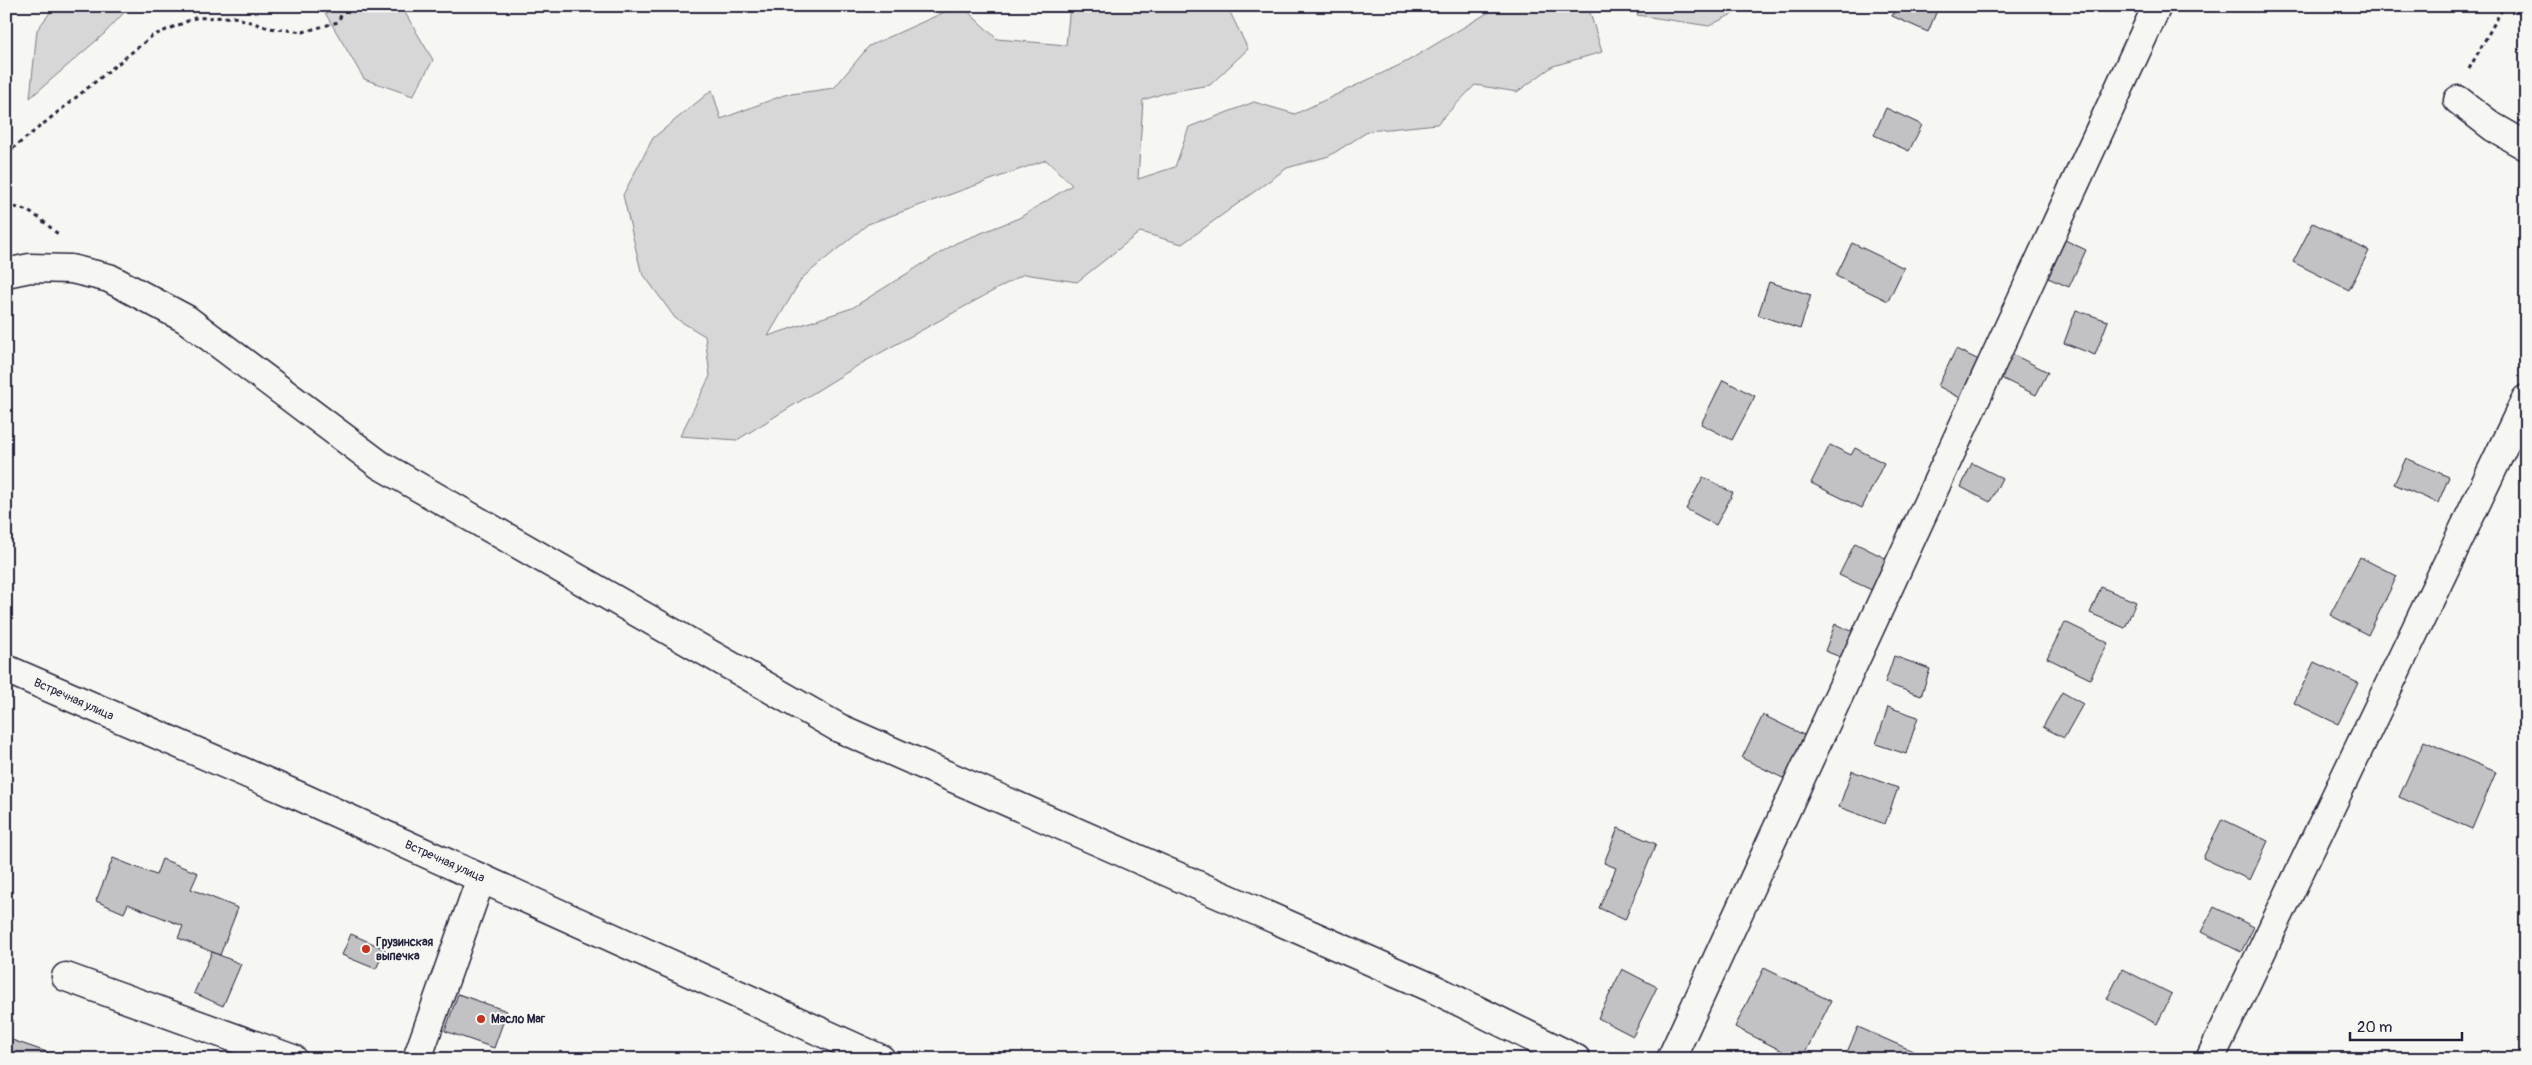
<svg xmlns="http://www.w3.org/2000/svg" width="2532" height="1065" viewBox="0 0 2532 1065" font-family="Pangolin,sans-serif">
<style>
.green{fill:#d7d7d7;stroke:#7c7c89;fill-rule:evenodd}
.building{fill:#c2c2c4;stroke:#22223b}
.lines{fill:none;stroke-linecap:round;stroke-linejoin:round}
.minor-casing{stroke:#22223b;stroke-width:31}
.major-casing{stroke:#22223b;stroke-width:31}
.path{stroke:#22223b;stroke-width:3;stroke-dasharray:4 4;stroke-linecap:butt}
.minor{stroke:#f6f6f2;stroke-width:28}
.major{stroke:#f6f6f2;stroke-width:28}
.poi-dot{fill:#c8321e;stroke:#f6f6f2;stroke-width:2}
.labels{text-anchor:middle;stroke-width:4;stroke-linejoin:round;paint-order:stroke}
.street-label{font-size:12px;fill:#22223b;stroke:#f6f6f2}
.poi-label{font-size:12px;font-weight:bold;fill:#22223b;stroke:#f6f6f2;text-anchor:start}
</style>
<rect width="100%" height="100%" fill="#f6f6f2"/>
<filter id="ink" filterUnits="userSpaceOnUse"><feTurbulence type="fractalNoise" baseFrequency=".02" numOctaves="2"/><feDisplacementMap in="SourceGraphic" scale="10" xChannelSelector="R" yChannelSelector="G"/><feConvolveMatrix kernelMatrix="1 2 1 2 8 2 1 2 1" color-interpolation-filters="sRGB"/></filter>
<g filter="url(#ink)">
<g class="green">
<polygon points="55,6 130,6 104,34 30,98 37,30"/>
<polygon points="321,6 401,6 433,60 413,96 364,79"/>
<path d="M958 6H962L997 39 1066 45 1070 6H1227L1248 49 1210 85 1168 92 1143 100 1138 179 1175 167 1189 127 1254 102 1295 114 1406 62 1499 6H1588L1602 52 1553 66 1517 92 1475 85 1437 124 1369 131 1329 156 1287 168 1182 244 1140 232 1077 282 1024 274 862 363 737 440 680 436 710 376 705 336 675 318 641 271 623 195 653 138 712 90 721 119 784 95 834 88 869 46ZM1046 160 1072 185 1019 218 956 243 852 308 768 336 802 278 868 224Z"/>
<polygon points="1639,6 1748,6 1709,26 1637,15"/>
</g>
<g class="building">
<polygon points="1897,6 1934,6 1938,8 1928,32 1892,16"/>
<polygon points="1886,108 1922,125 1909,151 1874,135"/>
<polygon points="2313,223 2369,251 2349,290 2293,262"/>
<polygon points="2065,240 2086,250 2069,287 2048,278"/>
<polygon points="1852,243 1904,268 1888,301 1836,276"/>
<polygon points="1769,282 1811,295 1800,329 1758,315"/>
<polygon points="2076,310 2108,321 2095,355 2064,343"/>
<polygon points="1956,349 1981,361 1962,399 1938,386"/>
<polygon points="2012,354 2048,372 2036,395 2001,378"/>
<polygon points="1723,380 1755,396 1732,440 1701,424"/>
<polygon points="1830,445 1851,455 1855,448 1884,463 1862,508 1811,483"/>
<polygon points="2406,458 2449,477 2438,503 2394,484"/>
<polygon points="1972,463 2002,478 1990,502 1961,487"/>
<polygon points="1703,477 1733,493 1716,525 1686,509"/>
<polygon points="1855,543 1889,560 1874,591 1839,575"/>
<polygon points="2360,557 2397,576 2368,635 2330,615"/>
<polygon points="2101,587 2136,602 2125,628 2090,613"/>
<polygon points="2065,622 2108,643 2090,679 2047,658"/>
<polygon points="1835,624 1854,632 1843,658 1825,651"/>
<polygon points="1894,656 1930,669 1921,696 1885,683"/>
<polygon points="2314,662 2358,683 2338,724 2294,703"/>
<polygon points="2062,692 2083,704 2064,738 2043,727"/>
<polygon points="1888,707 1918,717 1906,754 1876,744"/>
<polygon points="1763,715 1810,738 1789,781 1742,758"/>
<polygon points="2424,741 2496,772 2472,829 2399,797"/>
<polygon points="1852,771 1898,788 1885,824 1839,807"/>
<polygon points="2222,819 2268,841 2250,880 2203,858"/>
<polygon points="1618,828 1656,844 1625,920 1599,908 1616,868 1604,863"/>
<polygon points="113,858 156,875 162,859 198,873 191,889 238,908 220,955 178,938 183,926 128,904 124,913 96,901"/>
<polygon points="2214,907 2254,927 2241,952 2201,932"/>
<polygon points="351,934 385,949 376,969 342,955"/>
<polygon points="212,952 241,964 223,1006 194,993"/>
<polygon points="1764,968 1831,1001 1802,1059 1798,1059 1735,1027"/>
<polygon points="1622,969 1657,987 1633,1036 1598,1018"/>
<polygon points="2122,969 2172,994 2157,1024 2107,999"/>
<polygon points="458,994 507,1011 494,1048 445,1031"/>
<polygon points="1858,1027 1931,1059 1844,1059"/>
<polygon points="6,1038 67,1059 6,1059"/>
</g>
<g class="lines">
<g class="minor-casing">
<g id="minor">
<polyline points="2458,100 2493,127 2526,146"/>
<polyline points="6,273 30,268 71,269 109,278 186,319 380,465 839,728 1430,987 1576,1059"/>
<polyline points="66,977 293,1059"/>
<polyline points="417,1059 481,878"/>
<polyline points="1671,1059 2157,6"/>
<polyline points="2210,1059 2526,399"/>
</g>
</g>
<g class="major-casing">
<polyline id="major" points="6,669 299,796 881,1059"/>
</g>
<g class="path">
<polyline points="2469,69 2504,6"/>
<polyline points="6,154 152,36 195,18 234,17 269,28 303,32 338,22 345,6"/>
<path d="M6 206C29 207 42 220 59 235"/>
</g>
<use href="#minor" class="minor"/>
<use href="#major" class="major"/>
</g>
</g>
<g class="poi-dot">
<circle cx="366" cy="949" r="5"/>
<circle cx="481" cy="1019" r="5"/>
</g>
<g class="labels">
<g class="street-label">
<text transform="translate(74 699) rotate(24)" y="4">Встречная улица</text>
<text transform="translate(445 861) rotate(24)" y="4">Встречная улица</text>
</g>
<g class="poi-label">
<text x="376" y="946">Грузинская<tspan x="376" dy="14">выпечка</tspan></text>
<text x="491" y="1023">Масло Маг</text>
</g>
</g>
<rect width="2532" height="1065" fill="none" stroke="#f6f6f2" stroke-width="25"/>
<rect x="12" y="12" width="2507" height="1040" fill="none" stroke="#22223b" stroke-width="2" filter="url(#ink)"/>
<path d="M2350 1032v8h112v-8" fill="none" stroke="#22223b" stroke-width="2.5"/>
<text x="2357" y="1032" font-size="15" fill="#22223b" stroke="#f6f6f2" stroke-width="4" paint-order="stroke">20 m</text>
</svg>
